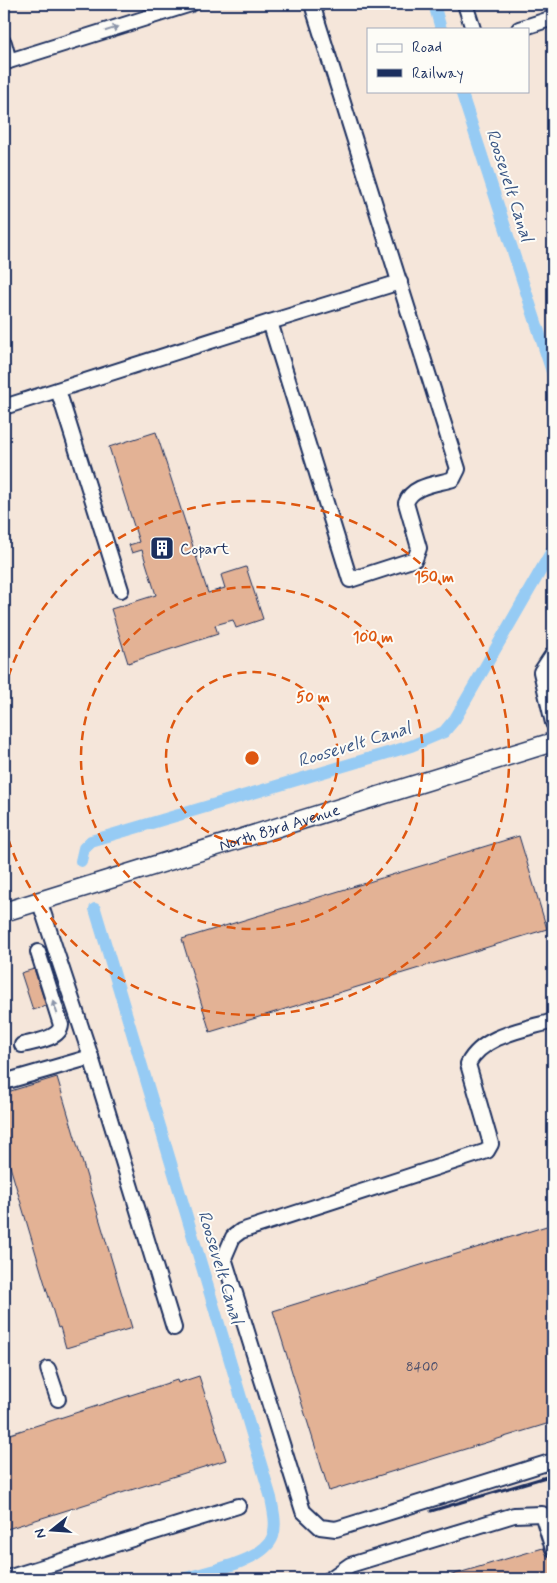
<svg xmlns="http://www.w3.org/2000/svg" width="557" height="1583" viewBox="0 0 557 1583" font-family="Mynerve,sans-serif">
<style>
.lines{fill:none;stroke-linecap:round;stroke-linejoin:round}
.canal{stroke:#96cbf4;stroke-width:12}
.building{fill:#e3b295;stroke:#1b2f5e}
.minor-casing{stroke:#1b2f5e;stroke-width:18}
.major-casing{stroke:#1b2f5e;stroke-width:21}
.minor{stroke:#fdfcf7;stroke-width:14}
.major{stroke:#fdfcf7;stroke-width:18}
.rail{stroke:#1b2f5e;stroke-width:3}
.oneway{fill:#8c96aa}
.ring{fill:none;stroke:#de5710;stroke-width:2.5;stroke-dasharray:9 6}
.labels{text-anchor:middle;stroke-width:4;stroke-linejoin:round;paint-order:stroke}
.number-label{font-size:14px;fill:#4d506c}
.poi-label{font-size:16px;fill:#1b2f5e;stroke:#fdfcf7;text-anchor:start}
.street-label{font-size:16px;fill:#1b2f5e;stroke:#fdfcf7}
.water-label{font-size:18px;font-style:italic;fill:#3a5684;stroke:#fdfcf7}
.centre{fill:#de5710;stroke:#fdfcf7;stroke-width:2.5}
.ring-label{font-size:15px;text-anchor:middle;font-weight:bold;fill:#de5710;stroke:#fdfcf7;stroke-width:4;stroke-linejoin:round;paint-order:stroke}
</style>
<rect width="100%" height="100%" fill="#f5e6da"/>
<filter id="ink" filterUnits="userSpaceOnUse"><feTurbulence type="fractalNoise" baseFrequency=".02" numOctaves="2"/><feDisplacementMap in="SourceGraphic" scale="10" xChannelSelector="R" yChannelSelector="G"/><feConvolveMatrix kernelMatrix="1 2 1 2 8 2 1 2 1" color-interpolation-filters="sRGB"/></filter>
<g filter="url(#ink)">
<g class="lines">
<g class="canal">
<polyline points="434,4 441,29"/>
<polyline points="461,91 553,375"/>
<polyline points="81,861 84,848 91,841 411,746 444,732 455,719 553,549"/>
<path d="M95 909 271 1498C273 1510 277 1524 273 1536 264 1562 206 1572 181 1579"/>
</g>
</g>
<g class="building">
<polygon points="156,432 208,593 225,588 221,575 246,567 263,619 236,628 233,620 215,625 218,634 128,663 111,609 156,595 142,550 132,553 129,545 139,542 109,447"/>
<polygon points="519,836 547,929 210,1032 182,939"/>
<polygon points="34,969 46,1006 33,1010 21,973"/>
<polygon points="57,1077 132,1328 66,1348 60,1327 58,1328 4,1146 4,1093"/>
<polygon points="553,1224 553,1422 329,1491 273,1311"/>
<polygon points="199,1376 226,1460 4,1530 4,1436 177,1380 178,1383"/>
<polygon points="543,1548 551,1557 553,1579 445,1579 445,1577"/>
</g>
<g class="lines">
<g class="minor-casing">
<g id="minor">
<path d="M312 4 458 469 453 479C437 484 412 485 406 503L419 548 415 559 350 580 270 322 400 282"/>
<polyline points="465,4 473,29"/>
<polyline points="519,29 553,18"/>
<polyline points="4,43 9,61 4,63"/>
<polyline points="9,61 191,4"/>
<polyline points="58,390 121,590"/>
<polyline points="4,407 270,322"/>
<polyline points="553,654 541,672 553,723"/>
<polyline points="39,900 91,1057 174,1328"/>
<path d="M553 1021C523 1030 483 1035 468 1064L491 1144 487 1151 241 1231 233 1237 224 1258 303 1511 320 1527 336 1529 553 1461"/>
<path d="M22 1045C34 1042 60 1039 61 1025L38 952"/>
<polyline points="4,1082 91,1057"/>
<polyline points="48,1369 58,1399"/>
<polyline points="4,1579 238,1506"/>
<polyline points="330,1579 350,1565 514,1515 542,1514 553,1549"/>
</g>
</g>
<g class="major-casing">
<g id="major">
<path id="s1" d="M4 912 553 742"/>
</g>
</g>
<use href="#minor" class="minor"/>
<use href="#major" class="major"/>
<polyline class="rail" points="431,1511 553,1475"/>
</g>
<defs><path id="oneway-solid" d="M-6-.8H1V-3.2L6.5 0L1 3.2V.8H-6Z" transform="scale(1.25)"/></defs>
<g class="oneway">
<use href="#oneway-solid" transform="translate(112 29) rotate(-18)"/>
<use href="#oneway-solid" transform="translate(55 1007) rotate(-108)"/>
</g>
</g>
<g class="ring">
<circle cx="252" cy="758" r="86"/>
<circle cx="252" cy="758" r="171"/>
<path d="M4 691A257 257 0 1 1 4 825"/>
</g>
<defs>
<g id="building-square" transform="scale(1.25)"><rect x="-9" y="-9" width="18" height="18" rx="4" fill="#1b2f5e" stroke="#fdfcf7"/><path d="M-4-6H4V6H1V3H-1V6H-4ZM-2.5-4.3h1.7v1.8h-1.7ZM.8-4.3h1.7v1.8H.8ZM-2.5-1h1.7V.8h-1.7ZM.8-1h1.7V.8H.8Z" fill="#fff"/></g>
</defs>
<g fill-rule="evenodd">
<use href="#building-square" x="162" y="548"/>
</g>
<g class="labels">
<g class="number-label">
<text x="422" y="1371">8400</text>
</g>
<g class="poi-label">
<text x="180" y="554">Copart</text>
</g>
<g class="street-label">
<text dy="6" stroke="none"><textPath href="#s1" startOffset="288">North 83rd Avenue</textPath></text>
</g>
<g class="water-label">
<text transform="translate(510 185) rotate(72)" y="6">Roosevelt Canal</text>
<text transform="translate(354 744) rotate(-17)" y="6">Roosevelt Canal</text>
<text transform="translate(221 1267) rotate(73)" y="6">Roosevelt Canal</text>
</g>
</g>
<circle cx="252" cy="758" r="8" class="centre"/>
<g class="ring-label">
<text x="434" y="582">150 m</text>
<text x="373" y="642">100 m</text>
<text x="313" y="702">50 m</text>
</g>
<rect width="557" height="1583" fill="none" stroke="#fdfcf7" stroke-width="20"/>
<rect x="10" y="10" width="537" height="1563" fill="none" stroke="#1b2f5e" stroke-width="2" filter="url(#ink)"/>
<rect x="367" y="28" width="162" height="65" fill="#fdfcf7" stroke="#a3aaba"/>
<rect x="377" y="44" width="25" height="8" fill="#fdfcf7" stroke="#a3aaba"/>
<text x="412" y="52" font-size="15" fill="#1b2f5e">Road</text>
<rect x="377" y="69" width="25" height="8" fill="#1b2f5e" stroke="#a3aaba"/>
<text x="412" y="78" font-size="15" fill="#1b2f5e">Railway</text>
<g transform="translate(52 1530) rotate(253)" stroke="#fdfcf7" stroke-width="4" paint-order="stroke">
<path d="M0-4L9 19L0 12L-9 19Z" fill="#1b2f5e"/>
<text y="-8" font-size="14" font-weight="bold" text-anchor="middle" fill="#1b2f5e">N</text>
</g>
</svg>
